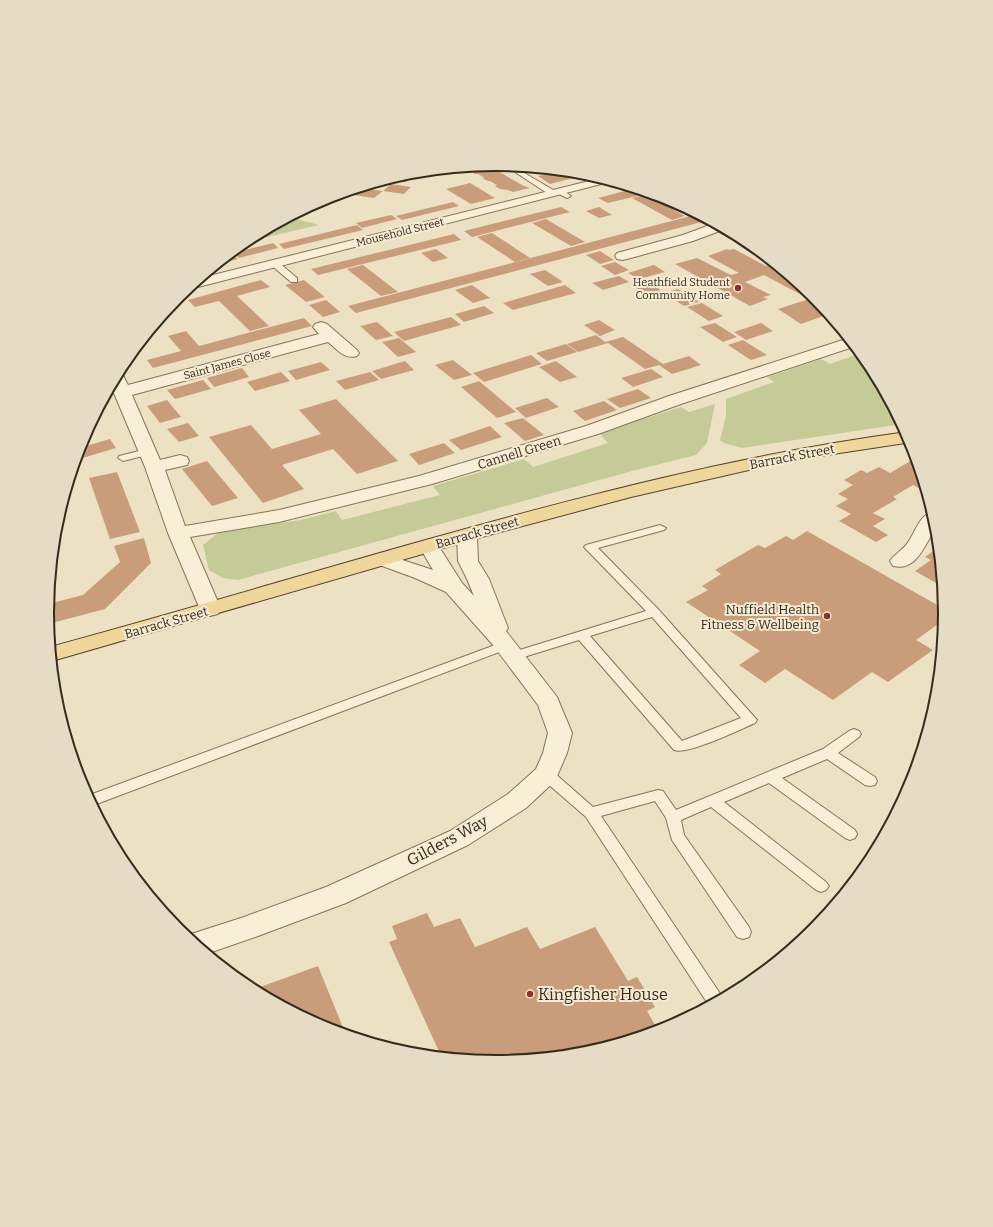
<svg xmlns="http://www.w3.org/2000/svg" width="993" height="1227" viewBox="0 0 993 1227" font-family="Bitter,serif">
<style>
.green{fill:#c4cb97}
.building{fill:#ca9d7a}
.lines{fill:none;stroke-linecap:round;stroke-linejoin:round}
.lane-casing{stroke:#87735a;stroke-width:2}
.street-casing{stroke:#87735a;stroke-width:2}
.primary-casing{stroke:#55412f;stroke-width:2}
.lane{fill:#f8efd6;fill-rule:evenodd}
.street{fill:#f8efd6;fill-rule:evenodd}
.primary{fill:#efd79c;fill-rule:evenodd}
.poi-dot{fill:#942d2c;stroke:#f5ebd3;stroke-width:1.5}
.labels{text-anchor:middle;stroke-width:4;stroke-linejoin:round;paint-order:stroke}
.far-street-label{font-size:11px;fill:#372b1e;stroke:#f5ebd3}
.far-poi-label{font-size:11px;fill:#372b1e;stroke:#f5ebd3;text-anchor:end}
.street-label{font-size:13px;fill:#372b1e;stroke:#f5ebd3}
.poi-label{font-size:13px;fill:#372b1e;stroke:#f5ebd3;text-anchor:end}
.near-street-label{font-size:16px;fill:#372b1e;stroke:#f5ebd3}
.near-poi-label{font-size:16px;fill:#372b1e;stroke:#f5ebd3;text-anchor:start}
.rim{fill:none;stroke:#372b1e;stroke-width:2}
</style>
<rect width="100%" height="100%" fill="#ede1c3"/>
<g class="green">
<polygon points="289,217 319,225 245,242 247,240"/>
<polygon points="861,353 870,364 902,424 742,448 724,443 720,440 726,415 726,399 774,382 767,377 821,359 830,364"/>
<polygon points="715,404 707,443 696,455 632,471 238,580 223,578 209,570 203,545 218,533 233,529 301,520 336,511 342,520 440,495 433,486 524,459 533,467 608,443 599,433 681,407 689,412"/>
</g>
<g class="building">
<polygon points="487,165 524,186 530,188 513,192 508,190 500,189 495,186 497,185 490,181 488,181 482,178 485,178 478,174 475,174 468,169"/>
<polygon points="432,170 426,176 407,173 409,173"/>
<polygon points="563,171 589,174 550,184 538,176"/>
<polygon points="403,174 413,175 406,182 386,180"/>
<polygon points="470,183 495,198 471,204 446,189"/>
<polygon points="391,184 411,187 404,194 383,191"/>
<polygon points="362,188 383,191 374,198 354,195"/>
<polygon points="636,188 650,193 608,203 598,198"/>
<polygon points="338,194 341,195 332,202 321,200"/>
<polygon points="645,195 685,216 672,220 632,198"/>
<polygon points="453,202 459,206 402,220 396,216"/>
<polygon points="561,207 570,212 472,237 464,231"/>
<polygon points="599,207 612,215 599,218 586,211"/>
<polygon points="698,214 709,220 356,313 348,306"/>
<polygon points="391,215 397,219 362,228 356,223"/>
<polygon points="546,219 585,242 571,246 532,223"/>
<polygon points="357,225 363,230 284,249 279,244"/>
<polygon points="492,233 530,258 515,262 477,237"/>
<polygon points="454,234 461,240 318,275 311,269"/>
<polygon points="273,243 278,248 239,258 234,253"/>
<polygon points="436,249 448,258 433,262 421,253"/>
<polygon points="727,249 729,250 734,249 766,266 774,263 764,258 767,257 815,296 829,314 801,324 778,309 809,299 764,275 745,282 771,295 763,297 768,299 750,306 675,264 697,258 731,275 739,273 708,256"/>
<polygon points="600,251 614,260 600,264 586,255"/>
<polygon points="232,255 238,259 217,264 227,256"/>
<polygon points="615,262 629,270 615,275 601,266"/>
<polygon points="363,265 398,292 381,296 347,269"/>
<polygon points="654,265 665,272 639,279 628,273"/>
<polygon points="545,270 563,282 548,286 530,274"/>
<polygon points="619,276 629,282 603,290 592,283"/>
<polygon points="261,280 270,287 237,296 269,326 250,331 219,301 195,307 188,300"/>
<polygon points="304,280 325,297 306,302 285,285"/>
<polygon points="645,281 661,290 646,294 631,285"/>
<polygon points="472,285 490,298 473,303 455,290"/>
<polygon points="565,285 576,293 513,310 503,303"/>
<polygon points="678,289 699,302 684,306 664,293"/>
<polygon points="326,300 340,312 323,317 309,305"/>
<polygon points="702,303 723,316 709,321 687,307"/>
<polygon points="484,306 494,313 464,322 455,314"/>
<polygon points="451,317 461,325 404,341 394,332"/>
<polygon points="304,318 312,326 153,368 147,360 181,351 168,336 186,331 199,346"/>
<polygon points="599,320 615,330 600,336 584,325"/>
<polygon points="377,322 393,336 376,340 360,326"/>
<polygon points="715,323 737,337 723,342 700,327"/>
<polygon points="761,323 773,331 746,340 734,332"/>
<polygon points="596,335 605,342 623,337 663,364 689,356 701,365 672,374 659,365 645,369 608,343 578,352 567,344"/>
<polygon points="399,338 416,352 398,357 382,342"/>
<polygon points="743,340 767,355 751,360 728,345"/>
<polygon points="566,344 577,352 547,361 536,353"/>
<polygon points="531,355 542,364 484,382 473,373"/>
<polygon points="453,360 472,375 454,380 435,365"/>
<polygon points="405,361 414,370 381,379 372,371"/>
<polygon points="556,361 577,377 560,382 539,367"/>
<polygon points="321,362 330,370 296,380 288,371"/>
<polygon points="242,368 249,377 214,387 207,378"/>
<polygon points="651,369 663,377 633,387 621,378"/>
<polygon points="281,372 290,381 255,391 247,382"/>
<polygon points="370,372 379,380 345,390 336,381"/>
<polygon points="203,380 211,389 175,399 167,390"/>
<polygon points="479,381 516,412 497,418 461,387"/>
<polygon points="638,389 651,398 620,408 607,399"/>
<polygon points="547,398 559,407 526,418 515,408"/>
<polygon points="336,399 398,461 357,474 333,449 282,465 304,489 263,503 209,437 251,425 272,449 321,434 299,410"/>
<polygon points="167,400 181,417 160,423 147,406"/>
<polygon points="604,401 617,410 585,421 573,411"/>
<polygon points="101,404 107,405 95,418 94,417"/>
<polygon points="523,418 544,435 525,441 504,423"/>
<polygon points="188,423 199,436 179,442 167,429"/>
<polygon points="490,426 502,437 461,450 449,440"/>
<polygon points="110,439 116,448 76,460 79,448"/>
<polygon points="444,443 455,453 419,465 409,454"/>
<polygon points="917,457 927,492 913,485 893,497 897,499 873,513 885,519 873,526 888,535 876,542 839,521 851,514 836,506 848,499 838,494 853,485 844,480 861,470 867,473 879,467 890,473"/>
<polygon points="207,461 238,498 212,506 182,469"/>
<polygon points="117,472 140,532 110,539 89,478"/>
<polygon points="807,531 946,610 945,619 916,640 933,650 888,682 872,672 833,700 785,669 765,683 739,665 760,651 686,602 708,590 702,586 721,574 715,570 758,545 765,548 786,536 793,540"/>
<polygon points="144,538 151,563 105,609 48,624 48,604 83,595 120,562 114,546"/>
<polygon points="939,547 943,587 915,571 931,560 925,557"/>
<polygon points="427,913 434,927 460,918 475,947 527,927 540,949 595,927 628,981 637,977 655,1007 647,1011 659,1032 584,1054 496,1063 442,1058 389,942 397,939 392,926"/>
<polygon points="318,966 346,1035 324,1029 252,990"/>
</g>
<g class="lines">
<g class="lane-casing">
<g id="lane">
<polygon points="522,166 532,168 521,171 555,191 561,189 571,196 567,198 557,193 550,195 512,170"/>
<polygon points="271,261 277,261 297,278 297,282 291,282 271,265"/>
<polygon points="147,449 152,452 151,454 123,461 118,458 119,456"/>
<path d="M660 525 666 528 664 530 598 548 658 609 757 720 755 723C739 730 688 755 674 750L579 640 514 660 510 659 508 656 510 653 646 611 584 547 586 545ZM652 617 741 718 682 741 590 636Z"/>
<polygon points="506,641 510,642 512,645 510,648 94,805 92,805 87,796"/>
<polygon points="854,729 859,731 861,734 859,737 838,753 875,777 877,781 875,785 870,786 865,785 827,759 782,778 855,830 857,834 855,838 850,840 845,838 769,783 724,802 826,882 829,886 826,890 821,892 816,890 711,807 681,820 684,835 749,927 751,932 749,937 743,939 737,937 672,840 666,818 655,801 601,816 723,998 724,999 710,1007 586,817 541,778 539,774 541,770 546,769 551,770 593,807 658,790 663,791 676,810 823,749 849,731"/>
</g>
</g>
<g class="street-casing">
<g id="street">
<polygon points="601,178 613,181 198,287 189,287 201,278"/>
<polygon points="715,223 725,229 693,241 627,259 622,260 617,259 615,256 617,253 683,235"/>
<path d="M321 322 327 324 357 350 359 353 357 356C344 360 337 349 328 342L132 395 160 460 180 455 187 457 189 461 187 465 165 470 185 526 279 510 419 476 586 426 669 396 846 339 849 338 856 346 681 404 598 434 432 484 279 522 190 537 221 609 218 614 210 616 202 614 168 533 145 467 111 386 118 372 122 373 128 385 319 334 313 327 315 324Z"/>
<path d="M933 512 937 527C925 542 918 572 893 566L890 561C894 555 901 551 906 545 915 535 918 515 933 512Z"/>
<polygon points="467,529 474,531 477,535 478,561 489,579 508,628 506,631 557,697 572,733 567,753 555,781 526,808 468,845 346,903 258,936 206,954 185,936 244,917 326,887 450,831 508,794 536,769 543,753 548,733 538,705 493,645 446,592 415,578 374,563 371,559 374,555 381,553 433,570 419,546 422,542 429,540 436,542 462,583 474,596 467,579 458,561 457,535 460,531"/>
</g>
</g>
<g class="primary-casing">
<path id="primary" d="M907 432 912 442 813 457 766 466 631 497 478 538 52 661 50 647C175 613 298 576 422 541 582 496 742 454 907 432Z"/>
</g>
<use href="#lane" class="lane"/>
<use href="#street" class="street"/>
<use href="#primary" class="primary"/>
</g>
<g class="poi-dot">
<circle cx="738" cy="288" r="4"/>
<circle cx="827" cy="616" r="4"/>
<circle cx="530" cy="994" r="4"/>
</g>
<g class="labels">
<g class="far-street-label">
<text transform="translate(400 232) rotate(-14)" y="4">Mousehold Street</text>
<text transform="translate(227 364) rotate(-15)" y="4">Saint James Close</text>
</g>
<g class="far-poi-label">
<text x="730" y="286">Heathfield Student<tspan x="730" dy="13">Community Home</tspan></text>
</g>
<g class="street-label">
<text transform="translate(519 452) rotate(-17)" y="5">Cannell Green</text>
<text transform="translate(792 456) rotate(-11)" y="5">Barrack Street</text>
<text transform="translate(477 532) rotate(-16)" y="5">Barrack Street</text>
<text transform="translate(166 622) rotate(-16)" y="5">Barrack Street</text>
</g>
<g class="poi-label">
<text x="819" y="614">Nuffield Health<tspan x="819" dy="15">Fitness &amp; Wellbeing</tspan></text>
</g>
<g class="near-street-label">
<text transform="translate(447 840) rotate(-28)" y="6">Gilders Way</text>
</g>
<g class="near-poi-label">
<text x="538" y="1000">Kingfisher House</text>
</g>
</g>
<path d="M0 0H993V1227H0ZM54 613a442 442 0 1 1 884 0a442 442 0 1 1-884 0Z" fill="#e6dcc5" fill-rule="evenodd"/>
<path class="rim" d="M54 613a442 442 0 1 1 884 0a442 442 0 1 1-884 0Z"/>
</svg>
